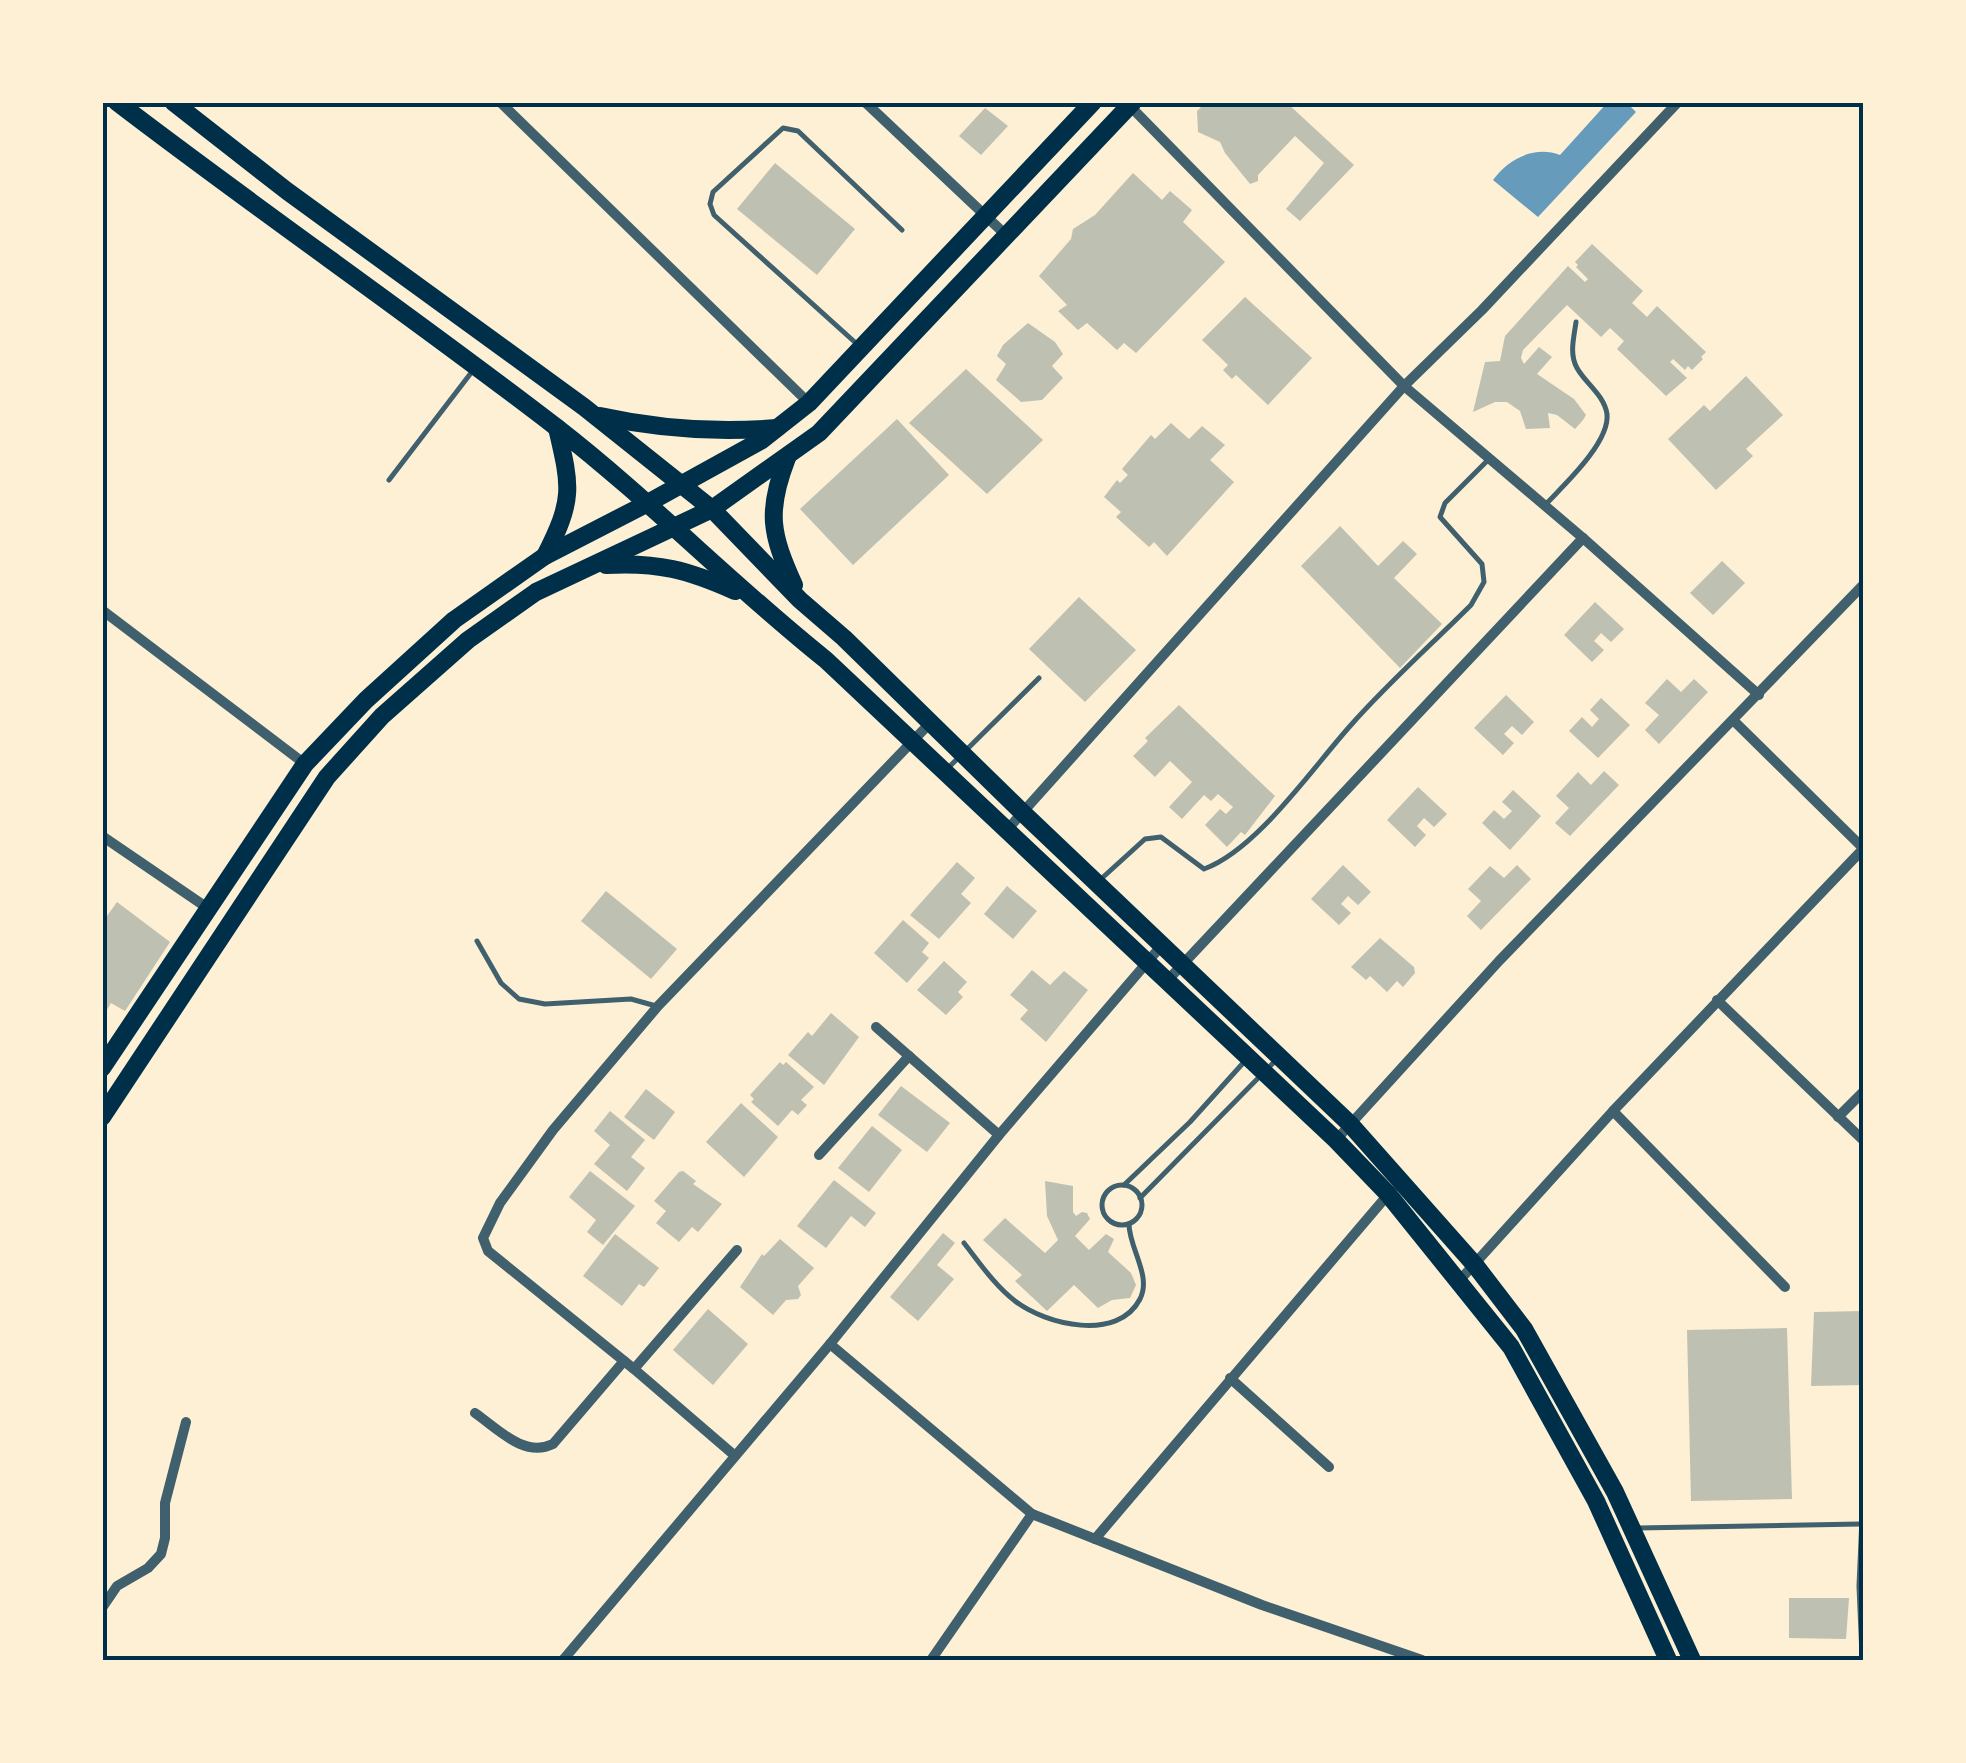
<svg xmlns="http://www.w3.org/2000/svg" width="1966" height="1763" viewBox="0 0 1966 1763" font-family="'Libre Baskerville',serif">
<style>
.water{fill:#669bbc}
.building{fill:#bec0b2}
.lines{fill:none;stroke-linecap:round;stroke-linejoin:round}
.service{stroke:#3f606c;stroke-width:5}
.minor{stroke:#3f606c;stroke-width:10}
.primary{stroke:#003049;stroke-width:18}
.neatline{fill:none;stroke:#003049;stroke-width:4}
</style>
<rect width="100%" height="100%" fill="#fdf0d5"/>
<path class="water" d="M1607 103H1627L1636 112 1538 217 1493 180C1508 159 1535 145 1560 155Z"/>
<g class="building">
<polygon points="1206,102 1286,102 1354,165 1300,221 1286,209 1324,163 1295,136 1258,175 1258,181 1250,184 1225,153 1220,142 1198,132 1197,111"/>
<polygon points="985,108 1008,126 981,155 959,136"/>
<polygon points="775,163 855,229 817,275 737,209"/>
<polygon points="1133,173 1162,200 1170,191 1192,210 1183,222 1225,262 1136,353 1124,343 1117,350 1087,323 1078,330 1058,311 1067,305 1039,276 1071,239 1073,229 1095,215"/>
<polygon points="1592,244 1643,291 1632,303 1647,317 1657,306 1706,352 1701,357 1703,359 1692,370 1688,366 1685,370 1673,359 1670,362 1687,378 1666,396 1617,349 1624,341 1610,328 1601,337 1567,305 1523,350 1521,358 1524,364 1539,347 1552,357 1537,374 1574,399 1586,415 1583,420 1575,429 1557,415 1548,413 1550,428 1526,429 1520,411 1507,402 1495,402 1473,412 1485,362 1500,361 1505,336 1568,266 1585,282 1588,279 1576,267 1578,265 1575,262"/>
<polygon points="1245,297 1312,358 1268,405 1236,375 1232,379 1223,370 1228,365 1202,340"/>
<polygon points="1028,323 1055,342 1063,354 1052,366 1063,378 1042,400 1021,402 996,380 1006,364 997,356 1003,345"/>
<polygon points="966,369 1043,440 987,494 909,423"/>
<polygon points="1746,376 1783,415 1746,449 1753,456 1716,490 1668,439 1704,405 1710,411"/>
<polygon points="897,419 949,475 853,565 800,509"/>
<polygon points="1171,423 1189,439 1202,426 1225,445 1210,460 1234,482 1167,556 1154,542 1149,547 1116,517 1121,512 1104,497 1117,480 1120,483 1128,475 1122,469 1151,435 1155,439"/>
<polygon points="1340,526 1378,566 1403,541 1417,554 1394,578 1442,624 1400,668 1301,566"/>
<polygon points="1722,561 1745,583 1713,615 1690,593"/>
<polygon points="1079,597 1136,650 1085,702 1029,649"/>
<polygon points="1595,602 1624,629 1611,642 1601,633 1594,641 1604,650 1592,662 1564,635"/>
<polygon points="1667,679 1681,692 1694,679 1708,692 1659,744 1645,730 1659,715 1645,703"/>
<polygon points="1506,695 1534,722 1522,735 1512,726 1504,734 1514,743 1503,755 1474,728"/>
<polygon points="1601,698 1630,725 1598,758 1569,731 1582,717 1592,727 1599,719 1590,710"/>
<polygon points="1179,705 1275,796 1245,835 1241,832 1227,847 1205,825 1220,809 1226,814 1233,807 1218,794 1211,801 1204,795 1182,819 1169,807 1192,782 1170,761 1155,777 1133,756 1148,741 1145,738"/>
<polygon points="1604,771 1619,785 1570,836 1555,823 1569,808 1556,796 1578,772 1591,785"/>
<polygon points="1418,787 1447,814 1434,827 1424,818 1417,826 1426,835 1415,847 1387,820"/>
<polygon points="1513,790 1541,816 1510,850 1482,823 1494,810 1504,819 1512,811 1502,802"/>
<polygon points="957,862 975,878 961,894 971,903 939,939 910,915"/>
<polygon points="1343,865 1371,892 1358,905 1348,896 1341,904 1351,913 1339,925 1311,899"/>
<polygon points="1517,865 1531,879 1481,930 1467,916 1481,901 1468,889 1490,866 1504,878"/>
<polygon points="1007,886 1037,911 1013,939 984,914"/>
<polygon points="606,891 677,949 651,979 581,921"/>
<polygon points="117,902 170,942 125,1011 111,1003 102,1018 102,923"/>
<polygon points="903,920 929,943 922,952 929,958 907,983 874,953"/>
<polygon points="1380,938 1414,967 1415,973 1403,987 1397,981 1387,992 1370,976 1366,980 1351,967"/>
<polygon points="944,961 967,982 958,992 963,997 946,1015 917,990"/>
<polygon points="1032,970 1050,985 1064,971 1088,990 1046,1042 1020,1019 1028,1010 1010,995"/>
<polygon points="831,1013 859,1037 824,1085 788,1055 808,1032 812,1036"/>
<polygon points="780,1062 783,1065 786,1062 814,1087 801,1100 807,1105 798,1115 792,1110 778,1126 751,1102 754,1099 750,1095"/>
<polygon points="901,1086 950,1123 927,1152 878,1115"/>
<polygon points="646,1089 675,1112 654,1140 624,1117"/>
<polygon points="741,1103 778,1137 744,1177 706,1142"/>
<polygon points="610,1111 645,1140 631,1157 645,1168 627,1191 594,1164 610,1145 594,1131"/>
<polygon points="872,1126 902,1150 869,1192 838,1168"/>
<polygon points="590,1171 635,1206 603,1245 587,1232 596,1220 569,1197"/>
<polygon points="683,1171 696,1181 693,1184 722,1204 698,1232 692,1227 679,1242 656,1223 666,1211 654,1201 679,1172"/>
<polygon points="834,1180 876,1213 865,1227 851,1216 826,1248 797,1226"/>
<polygon points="1045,1181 1073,1186 1073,1212 1076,1216 1082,1212 1087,1213 1090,1219 1075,1236 1089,1250 1106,1234 1114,1239 1108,1252 1131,1273 1136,1285 1130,1298 1112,1300 1098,1308 1074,1285 1047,1311 1015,1281 1022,1275 983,1240 1005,1218 1045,1253 1058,1240 1047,1216"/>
<polygon points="943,1233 955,1243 937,1265 954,1279 918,1321 890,1297"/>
<polygon points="615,1234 659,1268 644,1287 639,1284 622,1306 583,1276"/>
<polygon points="780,1239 814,1268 798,1286 801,1295 798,1299 786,1300 773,1315 740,1287 762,1254 764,1256"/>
<polygon points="708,1309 748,1344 713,1385 673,1350"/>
<polygon points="1864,1311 1864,1385 1811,1386 1814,1312"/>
<polygon points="1787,1328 1792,1499 1691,1501 1687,1330"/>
<polygon points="1789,1598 1849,1598 1846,1639 1789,1638"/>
</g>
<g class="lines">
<g class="service">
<polyline points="858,345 714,215 710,204 713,192 783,128 798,131 902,230"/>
<polyline points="389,480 474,369"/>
<path d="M1547 503C1565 484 1610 442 1607 414 1604 395 1586 384 1577 368 1569 354 1574 337 1576 322"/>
<polyline points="946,770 1039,678"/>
<path d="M1101 879 1145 839 1161 837 1204 869C1257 850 1313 767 1351 725 1388 683 1431 645 1471 605L1484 582 1482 564 1440 517 1445 503 1489 459"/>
<polyline points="477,941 501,983 519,999 545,1004 631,999 656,1006"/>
<circle cx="1122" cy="1205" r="20"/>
<polyline points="1124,1185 1190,1122 1244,1062"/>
<polyline points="1140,1198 1275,1061"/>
<path d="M964 1243C979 1262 995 1286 1015 1301 1046 1325 1118 1342 1140 1299 1152 1276 1129 1248 1129 1224"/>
<polyline points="1638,1528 1860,1524"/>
<polyline points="1862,1656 1859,1586 1864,1473"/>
</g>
<g class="minor">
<polyline points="500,102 809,403"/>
<polyline points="865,102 1007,236"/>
<polyline points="1130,106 1404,386 1583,538 1759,695"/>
<polyline points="102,610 305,764"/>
<polyline points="1734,721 1863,848"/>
<polyline points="1006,831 1404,386 1482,310 1678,102"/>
<polyline points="102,836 209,909"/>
<polyline points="1166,982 1583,538"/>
<polyline points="1717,1000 1864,1141"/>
<polyline points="876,1027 999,1135"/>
<polyline points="1613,1111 1785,1287"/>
<polyline points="1838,1117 1864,1091"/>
<polyline points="1336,1140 1499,961 1864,584"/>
<polyline points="819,1155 909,1056"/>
<polyline points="1459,1281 1613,1111 1864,848"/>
<polyline points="830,1344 1032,1514 1262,1605 1422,1660"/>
<polyline points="634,1369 737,1250"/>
<polyline points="1230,1378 1329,1467"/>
<path d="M475 1413C498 1429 524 1458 553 1444L624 1361"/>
<polyline points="734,1455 634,1369 488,1251 483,1238 500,1203 553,1130 658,1006 931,722"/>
<polyline points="1095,1539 1391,1191"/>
<polyline points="102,1608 117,1586 148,1568 161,1554 165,1538 165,1503 186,1422"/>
<polyline points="563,1660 830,1344 999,1135 1162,945"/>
<polyline points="931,1660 1032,1514"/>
</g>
<g class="primary">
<path d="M117 102C262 213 412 316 556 427 650 500 733 586 826 660L1336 1140 1388 1194 1511 1347 1596 1501 1668 1660"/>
<polyline points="173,102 287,191 584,407 712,509 800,600 844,638 1023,813 1350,1124 1475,1265 1524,1329 1615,1492 1692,1660"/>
<path d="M600 416C659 429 716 433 777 428"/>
<path d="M787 458C766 512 771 534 794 585"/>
<path d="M545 556C574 499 571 488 557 428"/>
<path d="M606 565C658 562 688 570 735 591"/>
<polyline points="102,1068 305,764 366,700 454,620 545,556 648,503 762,440 809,403 1093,102"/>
<polyline points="102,1117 327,777 382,716 468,640 536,592 712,509 819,433 1133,102"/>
</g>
</g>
<rect width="1966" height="1763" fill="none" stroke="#fdf0d5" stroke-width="210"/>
<rect x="105" y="105" width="1756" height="1553" class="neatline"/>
</svg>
